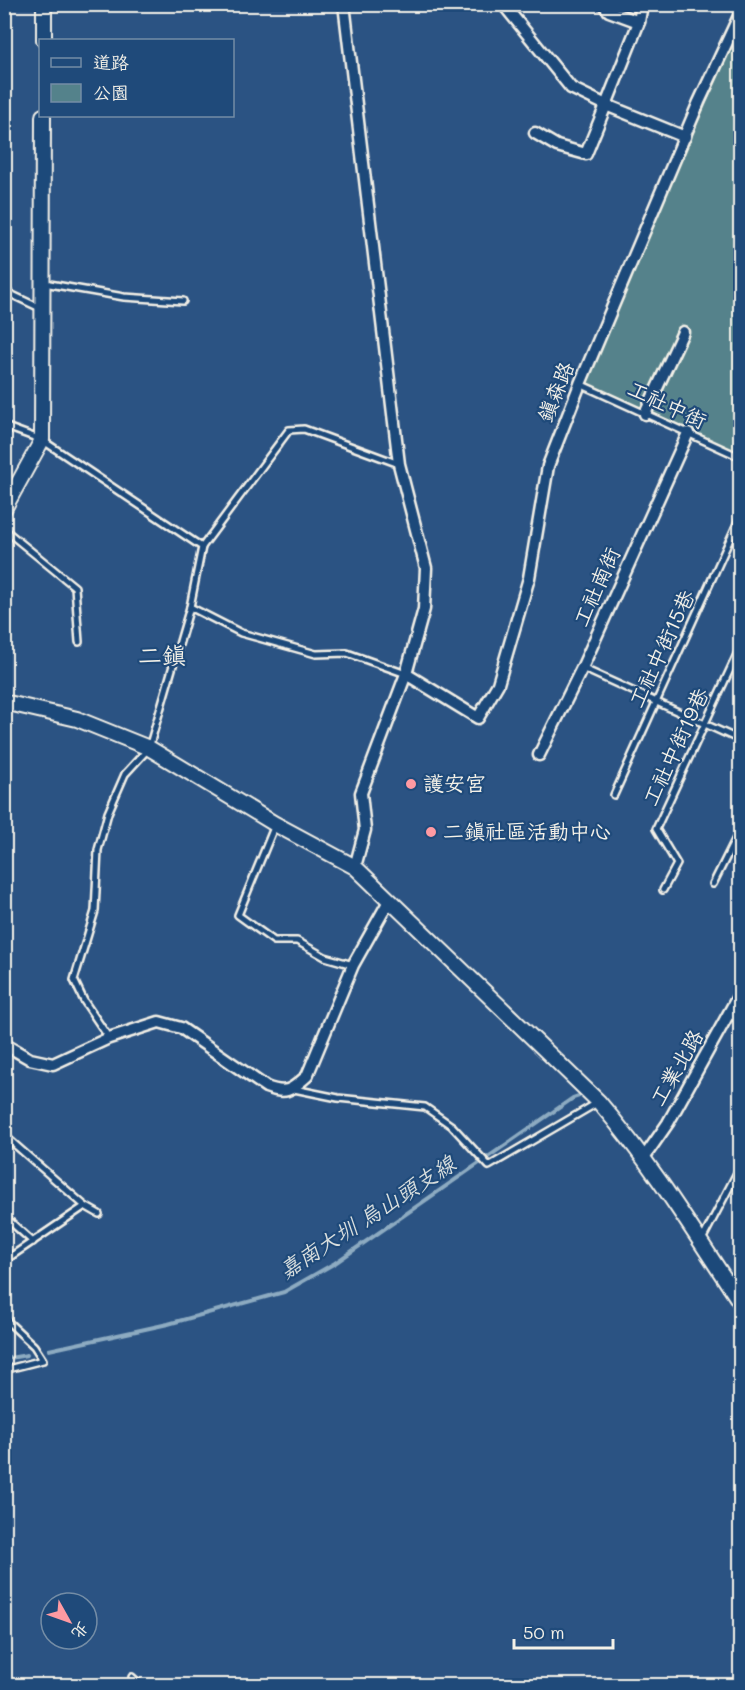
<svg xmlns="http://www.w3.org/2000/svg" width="745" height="1690" viewBox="0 0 745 1690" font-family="Mali,'LXGW WenKai TC',sans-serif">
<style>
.green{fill:#54828b;stroke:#a4baba;stroke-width:1.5}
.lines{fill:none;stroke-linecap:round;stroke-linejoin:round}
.stream{stroke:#8dabc1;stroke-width:4}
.service-casing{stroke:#f4f1e8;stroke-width:10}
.minor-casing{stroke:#f4f1e8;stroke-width:15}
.tertiary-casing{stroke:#f4f1e8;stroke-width:18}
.service{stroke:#1f4a7a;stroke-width:5}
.minor{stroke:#1f4a7a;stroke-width:10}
.tertiary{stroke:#1f4a7a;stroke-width:14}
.poi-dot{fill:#ff9aa2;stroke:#1f4a7a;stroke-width:2}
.labels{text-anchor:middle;stroke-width:4.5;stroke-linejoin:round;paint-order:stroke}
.street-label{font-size:21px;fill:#f4f1e8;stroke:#1f4a7a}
.poi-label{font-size:21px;fill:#f4f1e8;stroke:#1f4a7a;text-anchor:start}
.water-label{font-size:22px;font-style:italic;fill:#dadfde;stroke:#1f4a7a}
.quarter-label{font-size:24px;fill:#f4f1e8;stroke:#1f4a7a}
</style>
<rect width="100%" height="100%" fill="#2b5383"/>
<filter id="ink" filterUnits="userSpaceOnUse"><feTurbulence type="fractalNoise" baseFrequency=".0167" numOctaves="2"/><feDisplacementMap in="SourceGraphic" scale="12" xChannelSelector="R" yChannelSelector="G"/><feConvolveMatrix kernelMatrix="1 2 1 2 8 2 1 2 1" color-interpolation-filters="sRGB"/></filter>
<g filter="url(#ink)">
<polygon class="green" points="740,28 740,457 580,384"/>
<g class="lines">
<g class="stream">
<polyline points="49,1350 168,1324 284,1292 335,1263 573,1098 579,1096"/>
<polyline points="4,1359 27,1355"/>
</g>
<g class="service-casing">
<g id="service">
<polyline points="44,283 124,297 183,301"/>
<polyline points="4,291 40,308"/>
<polyline points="580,384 740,457"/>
<polyline points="4,426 42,440 202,547 190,607 149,748 125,774 108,813 98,850 95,911 74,980 84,1001 109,1038"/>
<polyline points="4,529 75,587 79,642"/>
<polyline points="202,547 289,430 304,429 399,464"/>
<polyline points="190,607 241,633 316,654 347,653 406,674"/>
<polyline points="582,668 740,740"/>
<polyline points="614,795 740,517"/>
<polyline points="275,825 238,915 274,941 297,941 325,957 353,965"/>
<polyline points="713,884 740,830"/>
<polyline points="663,890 677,864 656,829 740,648"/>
<polyline points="730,1015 740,1020"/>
<polyline points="294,1089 338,1098 425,1107 452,1126 489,1166 597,1103"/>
<polyline points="4,1135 85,1206"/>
<polyline points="4,1216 33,1242"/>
<polyline points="702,1240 740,1167"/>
<polyline points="4,1261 85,1206 99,1214"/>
<polyline points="732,1286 740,1271"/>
<polyline points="4,1318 34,1346 43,1360 4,1370"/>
<polyline points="132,1677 142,1686"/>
</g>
</g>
<g class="minor-casing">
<g id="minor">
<polyline points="344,4 399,464 426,568 424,609 406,674 361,793 365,830 355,867"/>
<polyline points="503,4 571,88 606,105 586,154 557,146 535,133"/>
<polyline points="603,4 609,11 639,22"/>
<polyline points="642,4 639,22 606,105 685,137"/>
<polyline points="645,414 683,332"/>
<polyline points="406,674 478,718 498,684 529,578 548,466 580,384 699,102 740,14"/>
<polyline points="539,755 582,668 688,433"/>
<path d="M4 1044 30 1059 53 1064 109 1038 159 1022 181 1028 266 1087C287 1095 291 1090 307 1076L353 965 389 901"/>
<polyline points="643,1159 668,1123 740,993"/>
</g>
</g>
<g class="tertiary-casing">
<g id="tertiary">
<polyline points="44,40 44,4"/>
<polyline points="4,509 42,440 43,116"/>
<path d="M4 702 77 719 149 748 275 824 355 867 599 1102C652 1164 695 1234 740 1302"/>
</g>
</g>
<use href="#service" class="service"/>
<use href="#minor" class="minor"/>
<use href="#tertiary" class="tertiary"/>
</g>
</g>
<g class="poi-dot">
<circle cx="411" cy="784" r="6"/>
<circle cx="431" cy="832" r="6"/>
</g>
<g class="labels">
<g class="street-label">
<text transform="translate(556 392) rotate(-68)" y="7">鎮森路</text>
<text transform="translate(667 405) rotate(25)" y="7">工社中街</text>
<text transform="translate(597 587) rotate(-66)" y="7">工社南街</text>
<text transform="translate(662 649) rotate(-65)" y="7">工社中街15巷</text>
<text transform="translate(676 747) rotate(-65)" y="7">工社中街19巷</text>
<text transform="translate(677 1068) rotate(-60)" y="7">工業北路</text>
</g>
<g class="poi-label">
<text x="423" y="791">護安宮</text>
<text x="443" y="839">二鎮社區活動中心</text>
</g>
<g class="water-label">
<text transform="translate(367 1217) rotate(-33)" y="8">嘉南大圳 烏山頭支線</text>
</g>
<g class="quarter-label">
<text x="162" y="664">二鎮</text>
</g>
</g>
<rect width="745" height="1690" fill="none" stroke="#1f4a7a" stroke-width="24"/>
<rect x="12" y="12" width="721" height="1666" fill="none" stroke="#f4f1e8" stroke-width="2" filter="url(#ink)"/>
<rect x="39" y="39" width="195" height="78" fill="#1f4a7a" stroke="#748da6" stroke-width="1.5"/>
<rect x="51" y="58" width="30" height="9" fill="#1f4a7a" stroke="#748da6" stroke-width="1.5"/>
<text x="93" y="69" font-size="18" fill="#f4f1e8">道路</text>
<rect x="51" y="84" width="30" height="18" fill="#54828b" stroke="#748da6" stroke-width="1.5"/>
<text x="93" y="99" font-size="18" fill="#f4f1e8">公園</text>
<g transform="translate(69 1621) rotate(130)"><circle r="28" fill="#1f4a7a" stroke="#748da6" stroke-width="1.5"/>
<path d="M0-4.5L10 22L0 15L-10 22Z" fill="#ff9aa2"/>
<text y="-9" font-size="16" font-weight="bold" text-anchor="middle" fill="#f4f1e8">北</text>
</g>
<path d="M514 1639v9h99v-9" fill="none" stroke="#f4f1e8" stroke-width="3"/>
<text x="523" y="1639" font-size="18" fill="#f4f1e8" stroke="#1f4a7a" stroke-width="4.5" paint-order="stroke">50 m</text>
</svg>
